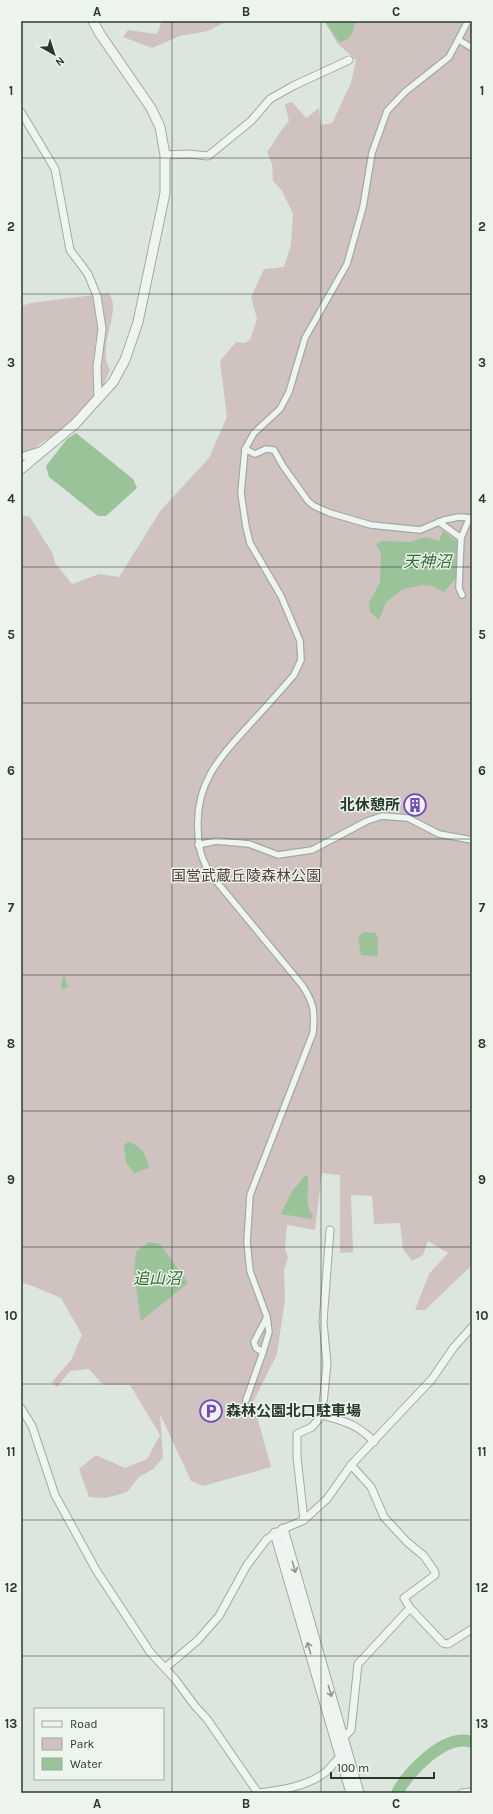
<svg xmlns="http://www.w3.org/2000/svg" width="493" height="1814" viewBox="0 0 493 1814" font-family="Karla,'Noto Sans JP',sans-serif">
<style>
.green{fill:#cfc2bf}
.water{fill:#9ac39a}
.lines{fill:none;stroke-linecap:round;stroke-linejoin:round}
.river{stroke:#9ac39a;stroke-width:12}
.pedestrian-casing{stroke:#9faca1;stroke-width:8}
.minor-casing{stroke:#9faca1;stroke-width:9}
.tertiary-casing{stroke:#9faca1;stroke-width:11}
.pedestrian{stroke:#eff4f0;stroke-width:5.5}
.minor{stroke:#eff4f0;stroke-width:7}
.tertiary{stroke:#eff4f0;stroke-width:9}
.oneway{stroke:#8c988d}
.grid{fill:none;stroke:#283b2a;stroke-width:1;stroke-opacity:0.55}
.labels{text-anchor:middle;stroke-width:3;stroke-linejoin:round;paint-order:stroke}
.poi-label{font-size:15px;font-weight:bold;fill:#283b2a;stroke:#ecf4ec;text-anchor:end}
.park-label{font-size:15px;fill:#563f36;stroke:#ecf4ec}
.water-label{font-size:16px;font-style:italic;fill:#356c37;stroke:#ecf4ec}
.neatline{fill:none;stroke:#283b2a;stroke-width:1.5}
.grid-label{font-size:13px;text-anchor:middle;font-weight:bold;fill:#283b2a}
</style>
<rect width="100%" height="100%" fill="#dde6de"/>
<g class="green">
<polygon points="162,21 227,21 208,31 180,36 152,48 123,37 128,30 157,34"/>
<path d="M324 21H472V1265L425 1310H415L429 1274 448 1253 428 1241 423 1255 412 1261 403 1249 400 1223 374 1224 372 1196 351 1195 353 1252 340 1253V1175L322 1173 315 1230 287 1225 285 1248 288 1258 284 1270 285 1299 277 1354 253 1402 271 1467 203 1486 191 1481 160 1414 163 1458 153 1469 139 1477 127 1492 106 1498 89 1497 79 1469 96 1455 125 1468 147 1459 160 1435 130 1385H103L89 1369 70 1371 57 1387 52 1382 71 1360 82 1335 61 1298 30 1285 21 1283V515L30 517 53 554 55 563 72 584 99 574 119 577 161 510 209 458 227 417 220 361 236 342 244 343 250 340 257 319 251 297 264 269 284 267 291 245 293 214 282 191 273 181 272 164 267 152C275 142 280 130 289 121L285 104 292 102 306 118 319 108 321 125 332 123 351 83 356 60 338 44Z"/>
<path d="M109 293C111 297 114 304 113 308 112 329 99 351 110 370L94 407 75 424 44 441 21 459V306L31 303Z"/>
</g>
<g class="water">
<path d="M325 21H356C353 33 351 40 339 42Z"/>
<polygon points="76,433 133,479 137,488 106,516 98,516 49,477 46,466 67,439"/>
<polygon points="443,531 458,542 456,578 444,592 432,586 423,585 403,589 386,602 379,620 370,612 369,603 380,582 381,553 376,544 382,541 409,542 427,537 439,541"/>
<path d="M364 932 376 933C379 940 377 948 378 956L361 955 358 937Z"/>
<polygon points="64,975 68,987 64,989 61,988 61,983"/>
<path d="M128 1142C142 1146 145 1154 149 1168L134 1173 126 1162 124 1145Z"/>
<path d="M305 1175 308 1177C309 1189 304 1206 313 1215L312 1219 281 1214 291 1193Z"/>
<polygon points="149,1242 160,1244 188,1283 141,1321 134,1274 136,1252"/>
</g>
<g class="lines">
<path class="river" d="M397 1793C409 1771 445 1733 472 1742"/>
<g class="pedestrian-casing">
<g id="pedestrian">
<polyline points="459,40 472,48"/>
<polyline points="245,449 255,454 266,449 274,450 283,466 308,501 314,506 330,513 371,525 420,530 444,520 459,517 472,518"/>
<polyline points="439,522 461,538"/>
<polyline points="462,595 459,588 461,538 469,519"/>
<polyline points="198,845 216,841 249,844 278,855 312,850 367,821 382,816 408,818 439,834 472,840"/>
<path d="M267 1317 269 1332 263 1352 256 1348 254 1342 267 1317 250 1271 247 1242 250 1195 313 1033C315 1011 314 1003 302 985L212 876C202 861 198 848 198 830 195 782 221 756 251 723 266 707 280 691 294 675L301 660 300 641 281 596 250 543 246 527 241 493 245 449 254 433 280 409 289 392 305 338 347 264 363 207 372 153 387 111 405 92 449 57 468 21"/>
<polyline points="246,1400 263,1352"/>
</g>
</g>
<g class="minor-casing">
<g id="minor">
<polyline points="21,112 55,169 70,250 88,274 97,296 102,329 97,367 98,398"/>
<polyline points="165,155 189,154 208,156 251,121 270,99 293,86 349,60"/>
<polyline points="21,457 40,451"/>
<polyline points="21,1408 32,1426 55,1495 96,1570 150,1652 175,1679 195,1706 207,1719 258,1793"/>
<path d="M322 1415C343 1421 358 1424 374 1442"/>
<polyline points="351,1465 371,1487 384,1517 407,1542 424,1556 435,1572 435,1575 404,1598 410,1608"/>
<polyline points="304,1520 297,1457 297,1434 312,1427 322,1415 327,1363 323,1322 330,1230"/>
<polyline points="165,1668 198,1640 219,1616 247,1565 267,1539 283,1529 304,1520 327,1499 351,1465 432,1379 454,1347 472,1327"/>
<polyline points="344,1737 351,1730 358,1664 410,1608 443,1643 448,1644 472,1629"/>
<path d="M258 1793C281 1790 306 1787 326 1772 332 1767 336 1758 344 1755"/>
<polyline points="462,1793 472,1792"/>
</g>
</g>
<g class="tertiary-casing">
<g id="tertiary">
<polyline points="21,469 75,424 113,382 125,360 138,322 165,193 165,155 160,127 151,108 100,34 93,21"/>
<polyline points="283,1529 359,1793"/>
<polyline points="275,1533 351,1793"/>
</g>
</g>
<use href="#pedestrian" class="pedestrian"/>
<use href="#minor" class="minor"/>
<use href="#tertiary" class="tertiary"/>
</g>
<defs><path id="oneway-shaft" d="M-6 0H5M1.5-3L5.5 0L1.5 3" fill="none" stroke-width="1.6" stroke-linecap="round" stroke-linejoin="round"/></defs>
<g class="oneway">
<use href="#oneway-shaft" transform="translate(294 1567) rotate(74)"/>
<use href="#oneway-shaft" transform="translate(309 1648) rotate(-106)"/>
<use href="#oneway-shaft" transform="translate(330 1691) rotate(74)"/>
</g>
<path class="grid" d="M172 21V1793M321 21V1793M21 158H472M21 294H472M21 430H472M21 567H472M21 703H472M21 839H472M21 975H472M21 1111H472M21 1247H472M21 1384H472M21 1520H472M21 1656H472"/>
<defs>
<g id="building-ring" transform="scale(1.15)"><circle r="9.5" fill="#ecf4ec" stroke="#7149c3" stroke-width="1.5"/><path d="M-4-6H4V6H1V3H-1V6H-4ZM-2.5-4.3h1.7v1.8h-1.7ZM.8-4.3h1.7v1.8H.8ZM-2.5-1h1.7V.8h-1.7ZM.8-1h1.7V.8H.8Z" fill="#7149c3"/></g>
<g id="parking-ring" transform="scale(1.15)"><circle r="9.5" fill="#ecf4ec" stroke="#7149c3" stroke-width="1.5"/><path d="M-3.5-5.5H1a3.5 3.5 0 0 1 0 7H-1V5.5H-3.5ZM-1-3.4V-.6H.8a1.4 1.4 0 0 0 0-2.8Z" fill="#7149c3"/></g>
</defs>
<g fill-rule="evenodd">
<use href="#building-ring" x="415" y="805"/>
<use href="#parking-ring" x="211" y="1411"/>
</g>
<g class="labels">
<g class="poi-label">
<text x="400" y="810">北休憩所</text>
<text x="226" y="1416" text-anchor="start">森林公園北口駐車場</text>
</g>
<g class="park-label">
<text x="246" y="881">国営武蔵丘陵森林公園</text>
</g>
<g class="water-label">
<text x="427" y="567">天神沼</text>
<text x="157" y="1284">追山沼</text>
</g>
</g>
<rect width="493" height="1814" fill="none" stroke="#ecf4ec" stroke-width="44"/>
<rect x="34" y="1708" width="130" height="72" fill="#ecf4ec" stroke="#9eaa9e"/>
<rect x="42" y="1721" width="20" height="6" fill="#eff4f0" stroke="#9eaa9e"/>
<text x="70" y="1728" font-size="12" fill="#283b2a">Road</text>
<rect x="42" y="1738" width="20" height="12" fill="#cfc2bf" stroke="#9eaa9e"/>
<text x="70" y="1748" font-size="12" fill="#283b2a">Park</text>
<rect x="42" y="1758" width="20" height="12" fill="#9ac39a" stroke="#9eaa9e"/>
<text x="70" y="1768" font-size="12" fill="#283b2a">Water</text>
<g transform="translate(54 54) rotate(141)" stroke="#ecf4ec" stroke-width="3" paint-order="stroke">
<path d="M0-3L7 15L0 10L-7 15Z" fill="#283b2a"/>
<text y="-6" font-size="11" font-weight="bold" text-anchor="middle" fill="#283b2a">N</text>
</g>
<path d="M331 1772v6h103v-6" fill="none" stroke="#283b2a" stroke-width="2"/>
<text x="337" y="1772" font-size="12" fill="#283b2a" stroke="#ecf4ec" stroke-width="3" paint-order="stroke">100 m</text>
<rect x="22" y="22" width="449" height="1770" class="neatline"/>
<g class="grid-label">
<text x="97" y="16">A</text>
<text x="246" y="16">B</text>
<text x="396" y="16">C</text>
<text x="11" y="95">1</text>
<text x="482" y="95">1</text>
<text x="11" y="231">2</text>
<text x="482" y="231">2</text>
<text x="11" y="367">3</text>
<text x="482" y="367">3</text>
<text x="11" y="503">4</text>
<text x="482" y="503">4</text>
<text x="11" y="639">5</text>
<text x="482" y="639">5</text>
<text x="11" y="775">6</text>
<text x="482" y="775">6</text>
<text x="11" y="912">7</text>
<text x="482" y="912">7</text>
<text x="11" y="1048">8</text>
<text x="482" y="1048">8</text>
<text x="11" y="1184">9</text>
<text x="482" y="1184">9</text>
<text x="11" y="1320">10</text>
<text x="482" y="1320">10</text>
<text x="11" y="1456">11</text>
<text x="482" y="1456">11</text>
<text x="11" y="1592">12</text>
<text x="482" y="1592">12</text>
<text x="11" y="1728">13</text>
<text x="482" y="1728">13</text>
<text x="97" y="1808">A</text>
<text x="246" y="1808">B</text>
<text x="396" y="1808">C</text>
</g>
</svg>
